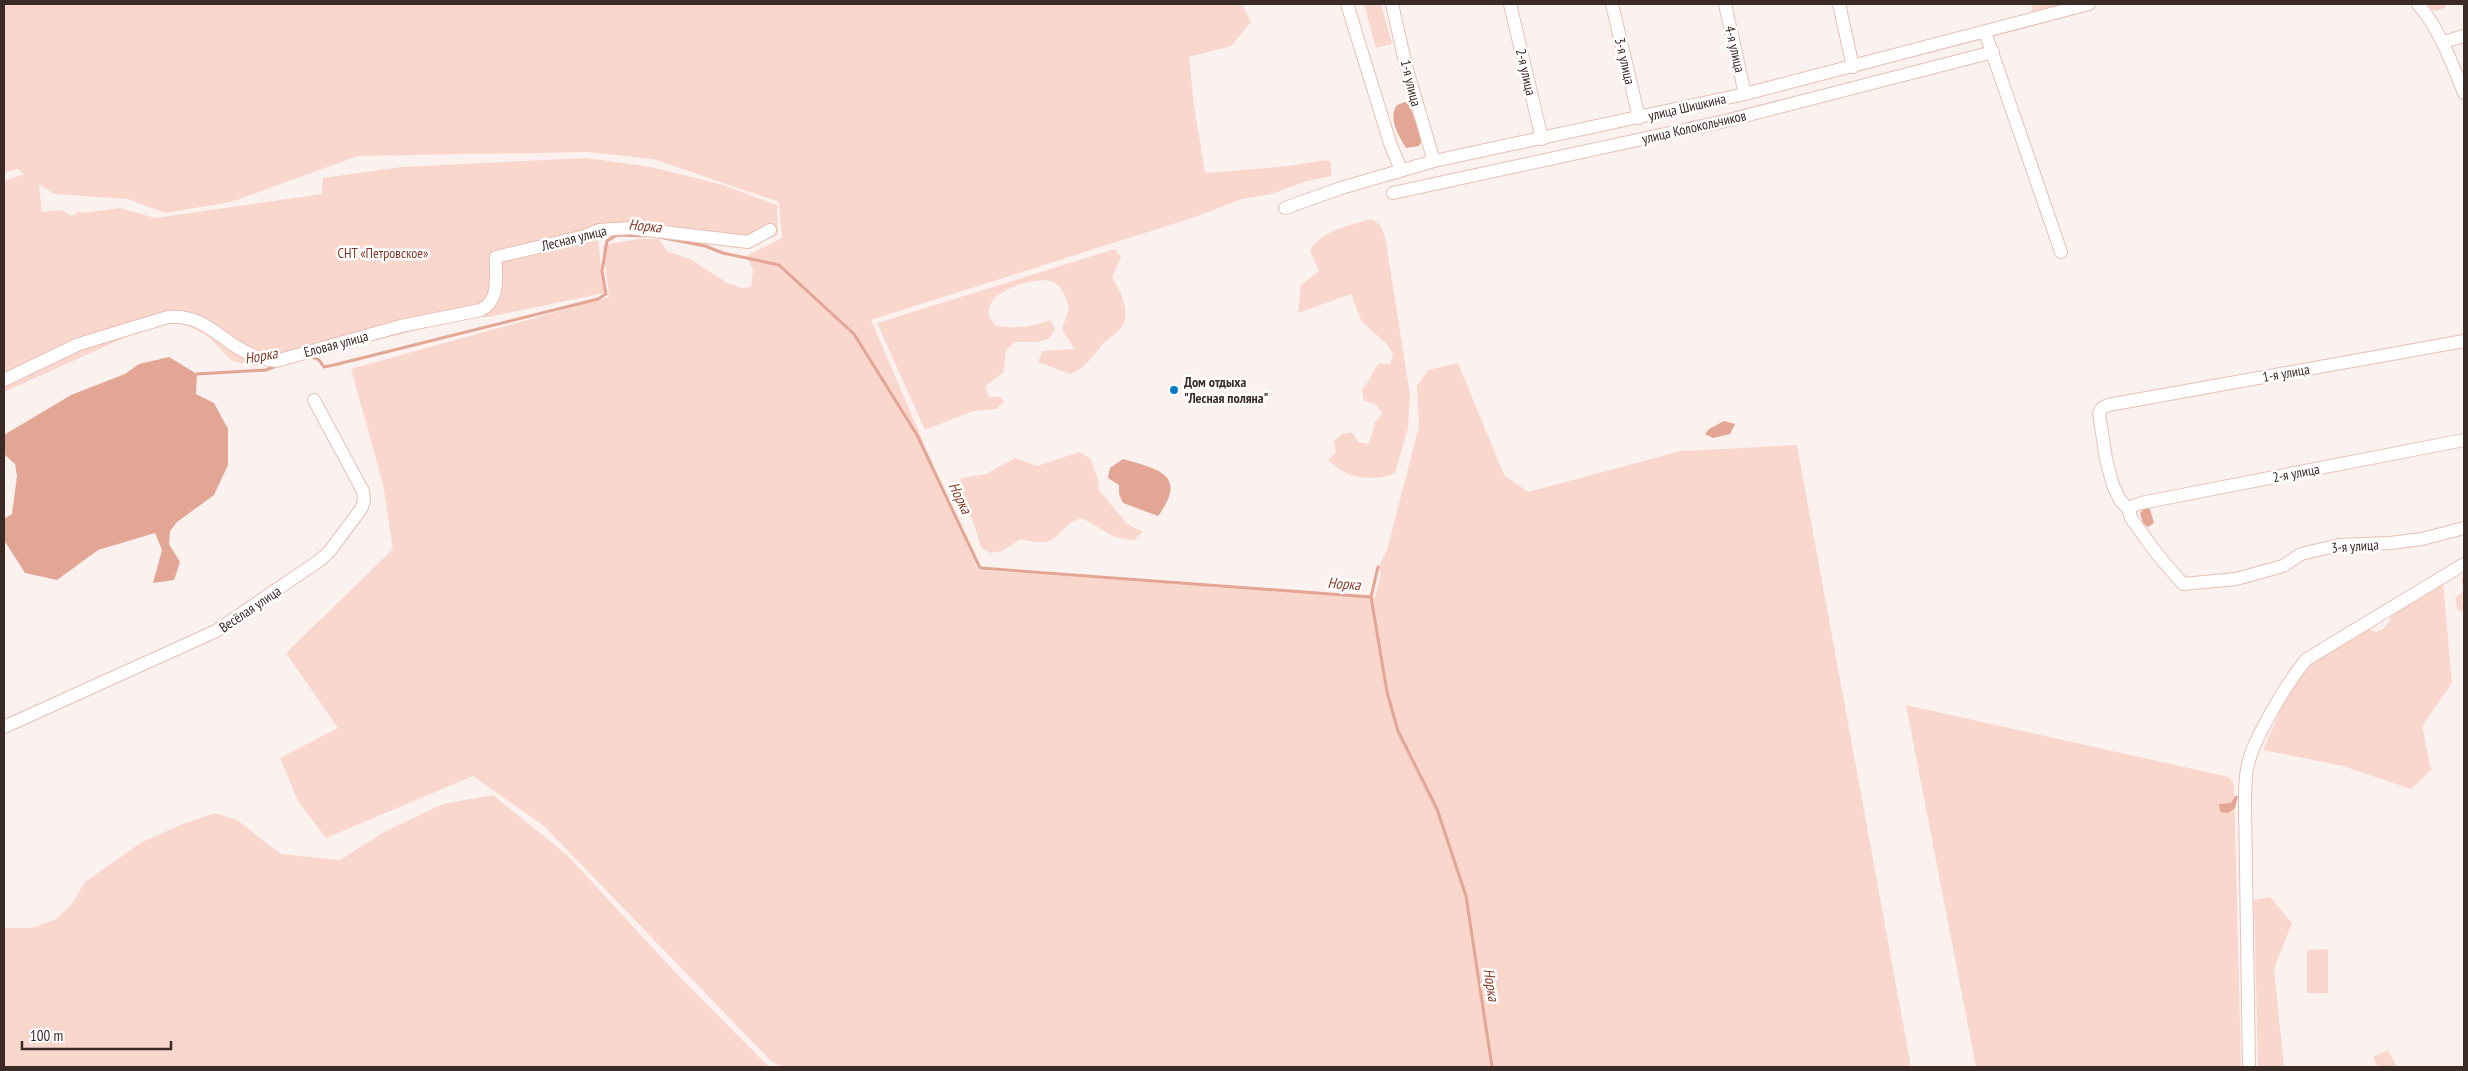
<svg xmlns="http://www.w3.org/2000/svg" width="2468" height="1071" viewBox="0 0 2468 1071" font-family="'PT Sans Narrow',sans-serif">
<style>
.green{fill:#f9d7cd}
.water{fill:#e3a594}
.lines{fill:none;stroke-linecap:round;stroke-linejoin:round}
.stream{stroke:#e3a594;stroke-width:3}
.minor-casing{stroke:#e8bfb3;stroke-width:14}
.minor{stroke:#fff;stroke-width:12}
.poi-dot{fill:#067cc5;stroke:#fff;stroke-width:2}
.labels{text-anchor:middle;stroke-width:5;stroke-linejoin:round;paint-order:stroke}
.street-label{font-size:14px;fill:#3b2b27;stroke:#fff}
.park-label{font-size:14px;fill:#823724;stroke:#fff}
.poi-label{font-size:14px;font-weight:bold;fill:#3b2b27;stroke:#fff;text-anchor:start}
.water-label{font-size:15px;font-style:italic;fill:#873d29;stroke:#fff}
</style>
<rect width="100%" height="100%" fill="#fbf2f0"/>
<g class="green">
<polygon points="4,4 1242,4 1251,22 1231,46 1189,57 1194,106 1205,173 1289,166 1326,160 1331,162 1331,176 1307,181 1271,194 1242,199 1195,217 871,320 978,570 1375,597 1381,573 1378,567 1387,550 1419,426 1417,386 1428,370 1458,363 1504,475 1528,492 1681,451 1797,445 1911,1067 781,1067 770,1060 544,826 473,776 326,838 298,801 280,758 338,728 286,653 393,549 383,484 351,369 609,297 603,245 638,239 659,239 667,251 692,260 727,283 742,288 751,287 753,270 746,256 782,238 779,202 653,159 587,152 358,156 231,202 165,213 128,199 54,194 39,184 42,212 61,210 72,216 79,211 84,213 120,208 155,218 322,194 323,178 401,167 587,158 651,167 720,184 777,205 778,235 747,246 635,233 598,239 604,293 489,317 471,317 280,364 255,366 232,361 209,337 189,326 170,322 135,333 4,392 4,181 24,174 17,169 4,173"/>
<polygon points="1364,4 1381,4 1392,44 1376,48"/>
<polygon points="2033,4 2073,4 2036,14 2031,12"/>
<polygon points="2425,4 2445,4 2445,8 2434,11"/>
<path d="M1371 219 1380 225 1385 236 1410 395 1408 428 1395 473C1381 479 1363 480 1348 474 1341 471 1335 465 1328 461L1336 452 1334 441 1342 434 1352 432 1358 442 1369 444 1375 422 1383 413 1375 404 1364 401 1362 390C1369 382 1372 372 1379 363L1390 365 1393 354 1387 344 1362 322 1351 294 1298 313 1301 285 1319 271 1310 251C1321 230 1350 226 1371 219Z"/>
<path d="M1115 249 1121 257 1112 277C1120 291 1132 312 1121 328 1116 335 1106 339 1101 346 1091 358 1085 369 1070 374L1038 362 1042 351 1075 349 1062 330 1069 308C1066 298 1063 287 1053 282 1038 275 996 289 990 305 989 308 989 314 989 317L996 326C1014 329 1033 327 1050 320L1055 329 1049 339 1037 342H1014L1006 351 1003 373 985 386 989 397H1001L1004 402 996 409 973 411 925 430 877 323Z"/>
<path d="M1079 452 1090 458 1098 479 1099 490 1127 524 1143 532 1134 540C1109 539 1102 528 1082 518 1052 527 1064 551 1021 539L1002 551 990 553 981 547 974 524 955 487 962 478 986 474 1015 458 1037 466Z"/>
<polygon points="2464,575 2464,613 2457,609 2455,598 2464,591 2461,579"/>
<polygon points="2443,582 2452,683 2422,726 2431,770 2411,789 2343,766 2263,750 2284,702 2314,658 2366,628 2376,632 2383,629 2390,621 2390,615"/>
<polygon points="1906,705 2229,777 2234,785 2241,1067 1976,1067"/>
<polygon points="493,795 567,855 676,973 769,1067 4,1067 4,928 32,928 56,919 72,904 85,882 142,842 185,823 215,813 237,820 281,854 340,860 384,832 443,804"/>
<polygon points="2270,897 2292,923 2274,969 2284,1067 2258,1067 2254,900"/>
<polygon points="2328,949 2328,993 2307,993 2307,950"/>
<polygon points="2388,1050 2397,1067 2378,1067 2373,1057"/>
</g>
<g class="water">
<path d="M1408 101 1422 140 1419 146 1406 148C1398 135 1388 118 1397 105Z"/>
<polygon points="169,357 197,374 196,394 214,403 228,429 228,465 214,495 177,522 170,531 169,544 180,562 174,580 153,583 162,550 155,533 98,550 57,580 25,573 4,540 4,519 12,514 17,476 15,464 4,454 4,435 71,395 125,374 139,364"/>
<polygon points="1724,421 1735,424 1730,434 1713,438 1705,434 1709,429"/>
<path d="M1123 459C1157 469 1189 474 1158 516L1123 503 1119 494V485L1108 478 1110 468Z"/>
<polygon points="2146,507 2150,509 2154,523 2148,527 2143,523 2140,513"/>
<polygon points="2235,796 2238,796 2235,808 2228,813 2220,812 2219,804 2231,803"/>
</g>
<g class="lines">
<g class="stream">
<polyline points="659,237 705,246 723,253 779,265 854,334 917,435 980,568 1371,597 1387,692 1398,731 1437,809 1466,896 1492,1067"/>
<polyline points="310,356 319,360 324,367 338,364 598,299 606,294 602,271 607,241 617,235 645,236"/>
<polyline points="197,374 266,370 276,366"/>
<polyline points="1371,597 1378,567"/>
</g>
<g class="minor-casing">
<g id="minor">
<polyline points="1347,4 1390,143 1401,170"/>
<polyline points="1392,4 1407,70 1434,161"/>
<polyline points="1510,4 1542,139"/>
<polyline points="1612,4 1639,118"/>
<polyline points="1725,4 1745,94"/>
<polyline points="1839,4 1853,67"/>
<path d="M2418 4C2440 30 2451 61 2464 93"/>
<polyline points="1985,32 2061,252"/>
<polyline points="2443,42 2464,36"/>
<polyline points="1393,193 1725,121 1993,52"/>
<polyline points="1285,208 1341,188 1434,161 1745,94 2089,4"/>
<polyline points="2464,341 2108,405 2102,408 2099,413 2106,459 2113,485 2120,500 2129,510 2131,518 2157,554 2183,584 2236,579 2283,566 2301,554 2339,545 2390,543 2422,539 2464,528"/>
<path d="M4 380 79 344 168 317C209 314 222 345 257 357 263 359 270 360 276 361L401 326 481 310C501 299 495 277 496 257L585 236 599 230 630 228 748 242 770 230"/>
<polyline points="2129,510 2133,506 2141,503 2464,440"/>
<polyline points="4,727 216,631 320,560 329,552 361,509 364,501 363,491 314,400"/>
<path d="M2249 1067 2245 802C2245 789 2245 776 2248 764 2254 738 2289 679 2307 659L2464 564"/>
</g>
</g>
<use href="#minor" class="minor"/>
</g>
<circle class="poi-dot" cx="1174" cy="390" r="5"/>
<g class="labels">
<g class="street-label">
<text transform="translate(1735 49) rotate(77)" y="5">4-я улица</text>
<text transform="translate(1625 61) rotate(77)" y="5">3-я улица</text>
<text transform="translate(1526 72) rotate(77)" y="5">2-я улица</text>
<text transform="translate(1411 83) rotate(76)" y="5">1-я улица</text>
<text transform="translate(1687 107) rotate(-13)" y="5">улица Шишкина</text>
<text transform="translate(1694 127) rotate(-13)" y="5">улица Колокольчиков</text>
<text transform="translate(574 238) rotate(-14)" y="5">Лесная улица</text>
<text transform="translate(336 344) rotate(-15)" y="5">Еловая улица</text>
<text transform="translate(2286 373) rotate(-10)" y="5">1-я улица</text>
<text transform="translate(2296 473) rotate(-11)" y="5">2-я улица</text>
<text transform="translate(2355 546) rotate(-4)" y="5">3-я улица</text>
<text transform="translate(250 609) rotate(-34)" y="5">Весёлая улица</text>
</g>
<g class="park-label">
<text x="383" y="258">СНТ «Петровское»</text>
</g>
<g class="poi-label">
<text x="1184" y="387">Дом отдыха<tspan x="1184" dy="16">"Лесная поляна"</tspan></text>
</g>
<g class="water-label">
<text transform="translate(645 226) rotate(5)" y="5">Норка</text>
<text transform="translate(261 356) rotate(-10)" y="5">Норка</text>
<text transform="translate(960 498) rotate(64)" y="5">Норка</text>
<text transform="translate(1344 584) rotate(4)" y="5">Норка</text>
<text transform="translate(1491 985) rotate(81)" y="5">Норка</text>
</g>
</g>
<rect width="2468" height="1071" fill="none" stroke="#3b2b27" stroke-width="10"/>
<path d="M22 1041v8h149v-8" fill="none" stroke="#3b2b27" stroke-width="2.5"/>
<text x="30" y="1041" font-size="15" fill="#3b2b27" stroke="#ffffff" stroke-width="4" paint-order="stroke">100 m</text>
</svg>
